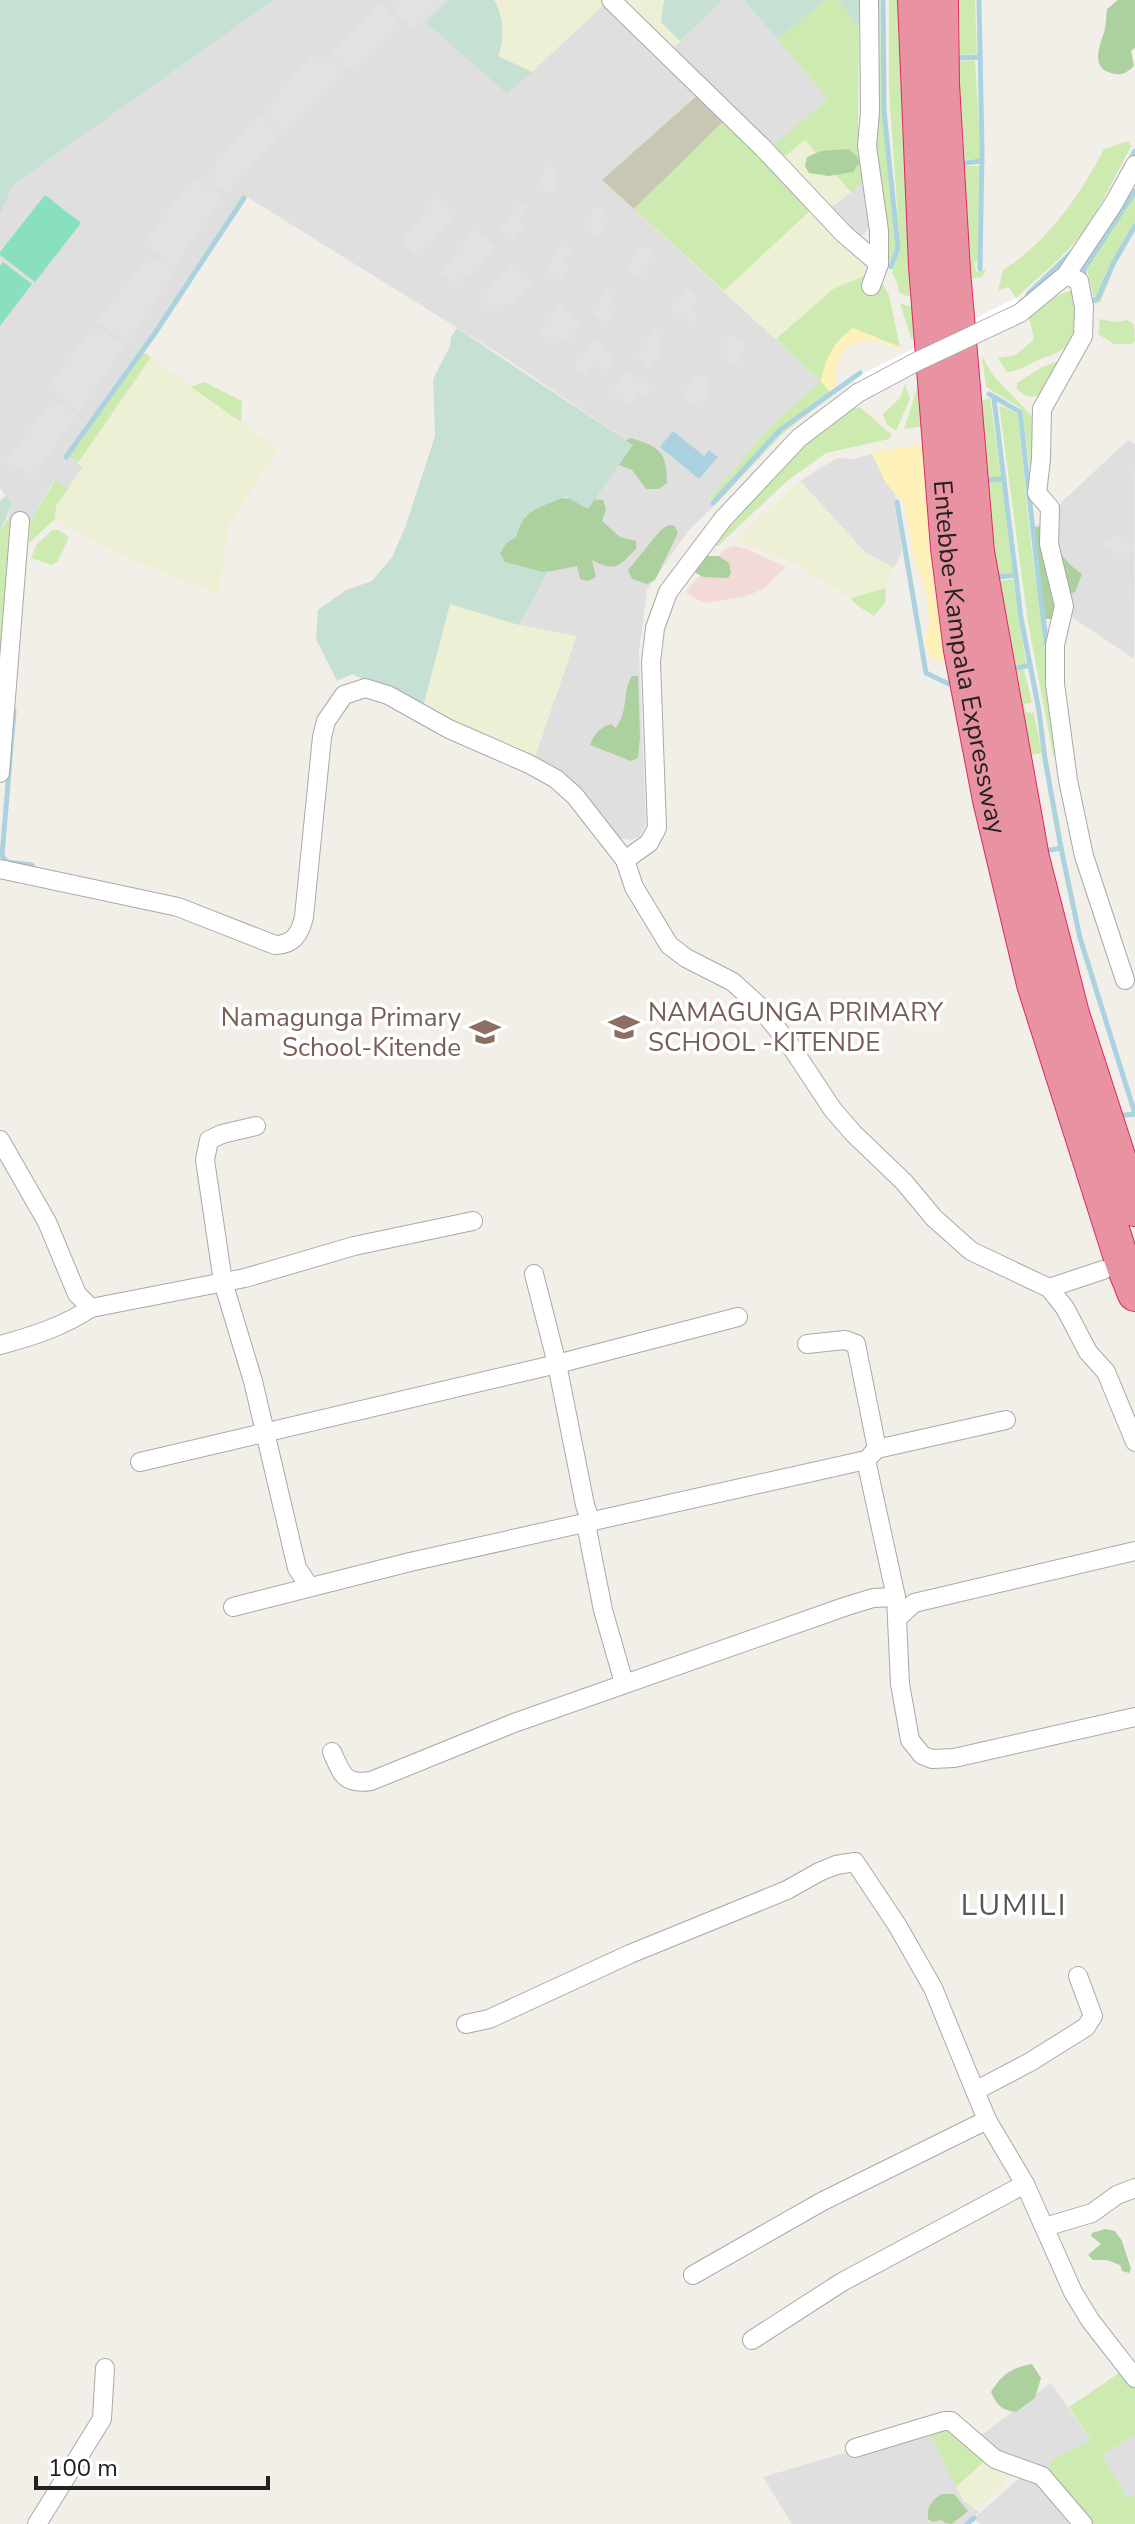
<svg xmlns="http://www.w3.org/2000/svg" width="1135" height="2524" viewBox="0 0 1135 2524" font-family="'Nunito Sans',sans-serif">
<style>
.residential{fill:#e0dfdf}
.commercial{fill:#f2dad9}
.construction{fill:#c7c7b4}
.farmland{fill:#eef0d5}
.grass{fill:#cdebb0}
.forest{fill:#add19e}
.wetland{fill:#c6e0d4}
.sand{fill:#fff1ba}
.pitch{fill:#88e0be}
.parking{fill:#e2e2e2}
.water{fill:#aad3df}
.pier{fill:#fff}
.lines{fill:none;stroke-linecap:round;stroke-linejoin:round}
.stream{stroke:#aad3df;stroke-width:5}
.street-casing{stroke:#a9a9a9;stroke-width:20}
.highway-casing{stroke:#dc2a67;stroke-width:36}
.street{stroke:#fff;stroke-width:18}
.highway{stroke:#e892a2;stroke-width:34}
.street-bridge-casing{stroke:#a9a9a9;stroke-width:20;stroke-linecap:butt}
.street-bridge{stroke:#fff;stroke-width:18}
.labels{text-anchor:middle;stroke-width:7;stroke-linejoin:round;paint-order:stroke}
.street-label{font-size:26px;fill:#222;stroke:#fff}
.education-label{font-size:26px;fill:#785e54;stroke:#fff;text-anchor:start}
.quarter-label{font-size:30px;letter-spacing:2px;fill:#555;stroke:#fff}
</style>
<rect width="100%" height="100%" fill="#f2efe9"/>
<g class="residential">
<polygon points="274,0 449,0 427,22 507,94 609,0 701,92 602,180 821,381 771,426 710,497 717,503 688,531 647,590 639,651 646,824 640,836 632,840 612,837 534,760 576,637 519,625 575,526 633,445 501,355 247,197 156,335 69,456 83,467 68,489 54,480 30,522 7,520 12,504 0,488 0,215 13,185"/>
<polygon points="723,0 744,0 828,99 768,149 671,50"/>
<polygon points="868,178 875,220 858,241 827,211"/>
<polygon points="1128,440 1135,444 1134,659 1042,597 1035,527"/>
<polygon points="872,454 886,483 895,494 902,552 894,568 865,552 800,481 837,458 852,459"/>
<polygon points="1051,2383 1091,2440 1051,2460 1047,2475 1020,2466 976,2439"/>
<polygon points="923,2430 935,2443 964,2501 979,2512 965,2524 792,2524 763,2477"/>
<polygon points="1135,2435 1135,2495 1128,2499 1102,2455"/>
<polygon points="1024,2474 1033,2475 1079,2524 980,2524 974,2518"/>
</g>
<polygon class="commercial" points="733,546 747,549 786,567 763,589 744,597 704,603 685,592 724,550"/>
<polygon class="construction" points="701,92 723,122 634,209 602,180"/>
<g class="farmland">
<polygon points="494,0 609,0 532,72 497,56"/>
<polygon points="620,0 664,0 661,22 680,41 671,50"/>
<polygon points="805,140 851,192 827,211 781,159"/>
<polygon points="813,208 876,271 833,289 776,339 724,291"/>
<polygon points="151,357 278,449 229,525 218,595 116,553 55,519 56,506 83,467 78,463"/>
<polygon points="800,481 865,552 894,568 886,588 850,598 793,563 735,540"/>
<polygon points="450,603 519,625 576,636 534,760 423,707"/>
<polygon points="989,2457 1017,2472 981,2507 975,2508 964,2501 956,2487"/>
</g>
<g class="grass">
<polygon points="825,0 838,0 859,27 858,129 868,178 851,192 805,140 781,159 768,149 828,99 778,40"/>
<polygon points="871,0 880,0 882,112 896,247 890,264 884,258 867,119"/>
<polygon points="889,0 904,0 916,299 899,293 898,284 892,273 900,249 889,91"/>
<polygon points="960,0 975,0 977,54 960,55"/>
<polygon points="975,60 981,159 965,160 958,62"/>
<polygon points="723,122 813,208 724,291 634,209"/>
<path d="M1128 141 1131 146C1114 178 1098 214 1075 242 1057 263 1036 279 1016 298L1008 287 998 291 1003 270C1047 243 1081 194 1104 149Z"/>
<polygon points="965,166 979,166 978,260 974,263 976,272 986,270 982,277 970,279"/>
<polygon points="1135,188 1135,230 1115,265 1100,303 1095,303 1087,270"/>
<polygon points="876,271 889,295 900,347 853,329 821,381 832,395 782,434 717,503 710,497 771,426 821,381 776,339 833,289"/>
<path d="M1074 290 1077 335C1059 354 1061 351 1038 360 1026 365 1020 371 1007 372L998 358 1016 355 1034 339 1028 313 1063 293Z"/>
<polygon points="900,303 917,309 915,339 911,338"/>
<polygon points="1100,319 1115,322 1127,320 1134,324 1135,341 1132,344 1114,344 1098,334"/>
<polygon points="143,352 151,357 78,463 69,457"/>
<polygon points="982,356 993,375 1039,424 1033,493 1022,409 986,387"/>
<path d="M1061 360C1051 379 1041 412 1017 389V383L1042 367Z"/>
<polygon points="204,382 242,401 241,422 191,387"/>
<polygon points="919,382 926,426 904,429"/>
<polygon points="905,384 910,399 896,431 887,425 883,414 900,398"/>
<polygon points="990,398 1001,477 987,478 981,401"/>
<polygon points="999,405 1018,414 1031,545 1062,756 1053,755 1028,622"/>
<polygon points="860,407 892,435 889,439 826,453 787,481 718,546 713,546 788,456 849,409"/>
<polygon points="55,480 68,489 56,506 55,519 29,543 30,522"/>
<polygon points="1002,481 1014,573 998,576 987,482"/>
<polygon points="7,520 11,520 0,705 0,532"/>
<polygon points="52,530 58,530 69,537 58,561 52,565 31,558 37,544"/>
<polygon points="1013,579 1026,663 1013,667 998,581"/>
<polygon points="886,588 885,603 874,616 858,606 850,598"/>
<polygon points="1024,669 1032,703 1024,704 1026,712 1034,713 1042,753 1029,755 1010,671"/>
<polygon points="1125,2369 1135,2384 1135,2435 1102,2455 1128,2499 1135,2495 1135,2524 1089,2524 1047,2475 1051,2460 1091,2440 1069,2407"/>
<polygon points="943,2424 989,2457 956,2487 935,2443 923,2430"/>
</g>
<g class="forest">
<path d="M1118 0H1135V48L1131 51 1134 66C1125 74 1122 76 1111 73 1089 67 1101 43 1105 29 1106 23 1106 15 1107 9Z"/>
<polygon points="849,149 857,156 859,163 853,172 829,176 809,173 805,166 807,157 821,151"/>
<path d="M631 438C659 447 667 451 667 483L659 489H646L632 470 614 463 618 444Z"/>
<path d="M561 498 603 500 606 509 602 521 620 537 636 541V549C618 567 616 572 592 560L596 577 588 581 580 579 577 566 543 573 505 563 500 553 506 543 516 537C522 510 538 508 561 498Z"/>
<polygon points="668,525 675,526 678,533 655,580 647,584 632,579 628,570 660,531"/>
<path d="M1035 527H1049C1056 548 1063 561 1082 574L1075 592 1058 598 1054 619H1043Z"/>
<polygon points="700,556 719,556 729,563 731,573 728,578 703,577 691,570"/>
<path d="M632 676H638L640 736 638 758 631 761 590 745C594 734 599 728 611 724L616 728C629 709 622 692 632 676Z"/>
<polygon points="1105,2229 1115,2231 1122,2241 1131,2269 1129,2273 1122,2271 1120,2265 1107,2260 1093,2260 1088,2255 1101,2244 1091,2236 1092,2233"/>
<path d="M1032 2364 1041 2378 1035 2398 1016 2412C1002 2410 997 2406 991 2392 1001 2375 1013 2367 1032 2364Z"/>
<path d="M942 2494H954L968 2511 952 2524 945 2523 942 2520 933 2522 928 2519C927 2506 931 2501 942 2494Z"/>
</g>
<g class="wetland">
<polygon points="0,0 274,0 13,185 0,215"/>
<path d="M449 0H494C504 17 505 39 498 56L532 72 507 94 426 22Z"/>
<polygon points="664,0 723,0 680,41 661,22"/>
<polygon points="744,0 825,0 778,40"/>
<polygon points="838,0 859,0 859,27"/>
<path d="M457 328 633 445 588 509 566 497 561 498C538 508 522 510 516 537L506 543 500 553 505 562 543 572 549 571 519 625 450 604 423 707 352 674 337 681 316 639 318 610 346 590 372 581 392 557 405 528 435 436 433 379 450 346 451 337Z"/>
<polygon points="6,495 12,504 0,532 0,501"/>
</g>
<g class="sand">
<path d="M853 328 900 347 898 350C865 328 830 345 836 385L829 391 821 381C826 358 833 342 853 328Z"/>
<polygon points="927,444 949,662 930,658 925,641 929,620 926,591 915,563 904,503 886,483 872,454 882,450"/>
</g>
<g class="pitch">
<polygon points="45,195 81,223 35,282 0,255 0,252"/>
<polygon points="3,262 32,284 0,326 0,266"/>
</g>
<g class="parking">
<polygon points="396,0 444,0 414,30 389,7"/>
<polygon points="380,3 400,22 350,71 330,53"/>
<polygon points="314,54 320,60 325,55 345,74 288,132 261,112"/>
<polygon points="258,113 282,133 227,194 204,178"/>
<polygon points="550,163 559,171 552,180 559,186 551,195 536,182"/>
<polygon points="194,177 222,198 175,266 142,243"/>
<polygon points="438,195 459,214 418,257 401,242"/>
<polygon points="520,202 528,208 519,220 525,225 512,241 499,229"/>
<polygon points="598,205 607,213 598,223 605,229 597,238 581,225"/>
<polygon points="475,228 496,247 469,280 464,276 453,289 446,284 450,280 440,273"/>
<polygon points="564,244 572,251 564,262 571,267 559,282 544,270"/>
<polygon points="643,245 654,254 645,265 652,271 643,282 626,267"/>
<polygon points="150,254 175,272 128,342 96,322"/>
<polygon points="511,262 533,281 512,305 508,302 496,315 479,301"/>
<polygon points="609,287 617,295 611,304 617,310 604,324 590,312"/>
<polygon points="688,288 699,298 691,309 698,314 690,324 670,310"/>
<polygon points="560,304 582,326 567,342 561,337 554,347 537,333"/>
<polygon points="94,326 126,345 79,411 46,388"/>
<polygon points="655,329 663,337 656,347 662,353 650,368 636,355"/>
<polygon points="731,334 746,346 740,355 746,360 739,370 716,353"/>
<polygon points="597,339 616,358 605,372 596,365 586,377 573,367"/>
<polygon points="629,370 652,389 645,397 639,392 628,406 611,392"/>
<polygon points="699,373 710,381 704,389 711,395 699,410 681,394"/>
<polygon points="54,398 77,415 34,476 4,462"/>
<polygon points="1119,534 1135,547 1126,561 1101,544 1106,538 1113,538"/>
</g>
<polygon class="water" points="673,431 704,456 709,450 718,457 699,479 660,447"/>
<polygon class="pier" points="1016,298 1026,312 861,395 854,378"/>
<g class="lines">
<g class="stream">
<polyline points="883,0 884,111 898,248 891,267"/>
<polyline points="979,0 982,149 980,269"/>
<polyline points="959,58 980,57"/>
<polyline points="1130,160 1135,151"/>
<polyline points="964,163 982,161"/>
<polyline points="1084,277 1084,269 1135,191"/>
<polyline points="1028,294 1071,253"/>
<polyline points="1089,299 1090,303 1098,298 1114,262 1135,226"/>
<path d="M989 394 1020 412C1029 490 1036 568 1047 646"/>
<polyline points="994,399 1021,618 1039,711 1045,759 1061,848 1080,938 1135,1114"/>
<polyline points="66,457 155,333 244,198"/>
<polyline points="987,480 1004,479"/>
<polyline points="897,502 926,673 949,684"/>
<polyline points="713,503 780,430 860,373"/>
<polyline points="999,577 1016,575"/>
<polyline points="1013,669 1030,665"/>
<polyline points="14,711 2,856 7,862 32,865"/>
<polyline points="1045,851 1061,848"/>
<polyline points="1116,1116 1135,1114"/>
<polyline points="967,2524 974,2518"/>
</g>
<g class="street-casing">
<g id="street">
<polyline points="611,0 763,148 844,234 879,264"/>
<polyline points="869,0 870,112 867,146 879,231 879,264 871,286"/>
<polyline points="1066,275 1079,281 1084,307 1083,336 1042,409 1041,459 1037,493 1050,508 1049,544 1064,606 1055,645 1055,684 1068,780 1084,856 1125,980"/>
<polyline points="1020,313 1066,275 1114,203 1135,165"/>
<polyline points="0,773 20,521"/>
<polyline points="625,860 634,887 669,945 686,958 733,982 758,1005 790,1045 833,1110 854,1134 904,1182 934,1218 971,1251 1049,1288 1065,1308 1088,1352 1106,1372 1135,1442"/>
<path d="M0 869 178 907 275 945C293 945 300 934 304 917L322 737 326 721 344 695 365 688 388 695 449 729 529 764 556 779 575 796 625 860 649 843 657 828 651 662 655 628 668 592 723 519 799 438 858 393"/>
<polyline points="256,1126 222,1134 209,1140 205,1160 223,1282 253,1381 297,1568 309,1586"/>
<polyline points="0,1140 47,1222 77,1294 91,1308 245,1278 354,1246 473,1221"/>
<polyline points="534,1274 557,1364 585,1505 591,1523"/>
<polyline points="1049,1288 1103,1270"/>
<polyline points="807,1344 845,1340 856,1344 877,1449"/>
<path d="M0 1345C33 1336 62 1327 91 1308"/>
<polyline points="871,1455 877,1449 1006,1420"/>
<polyline points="140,1462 557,1364 738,1317"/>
<polyline points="586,1524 603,1610 624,1683"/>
<polyline points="233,1607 410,1562 866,1460 896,1597 900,1684 910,1740 922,1755 932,1759 954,1758 1135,1717"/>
<polyline points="899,1617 914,1603 1135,1551"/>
<path d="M332 1752C342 1774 344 1785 371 1781L514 1723 847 1606 873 1598 896 1597"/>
<polyline points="466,2024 489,2019 630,1954 787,1890 819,1872 836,1865 855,1862 897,1925 933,1988 987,2120 1025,2184 1073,2292 1090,2320 1135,2378"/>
<polyline points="975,2091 1030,2062 1086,2027 1093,2016 1078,1976"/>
<polyline points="1045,2227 1092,2213 1117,2195 1135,2188"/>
<polyline points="693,2275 823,2201 987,2120"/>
<polyline points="752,2340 842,2282 1025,2184"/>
<polyline points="855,2448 944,2421 951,2421 995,2459 1042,2476 1083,2524"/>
<polyline points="37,2524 102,2419 105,2368"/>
</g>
</g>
<g class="highway-casing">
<g id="highway">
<path id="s1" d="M915 0 926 266 948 548 961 650 990 800 1034 984 1123 1264 1135 1294"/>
<polyline points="941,0 942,84 953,271 977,552 1032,858 1072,1014 1135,1209"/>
</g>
</g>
<use href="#street" class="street"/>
<use href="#highway" class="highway"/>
<g class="street-bridge-casing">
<polyline id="street-bridge" points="858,393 916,362 1020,313"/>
</g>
<use href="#street-bridge" class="street-bridge"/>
</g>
<defs>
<g id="school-bare" transform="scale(2.4)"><path d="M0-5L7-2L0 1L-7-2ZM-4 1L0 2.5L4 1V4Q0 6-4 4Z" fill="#8d6e63" stroke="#fff" stroke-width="2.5" paint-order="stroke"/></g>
</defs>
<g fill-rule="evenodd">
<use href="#school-bare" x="624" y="1027"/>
<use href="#school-bare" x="485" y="1032"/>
</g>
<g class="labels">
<g class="street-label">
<text dy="9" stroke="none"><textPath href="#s1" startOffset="660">Entebbe-Kampala Expressway</textPath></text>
</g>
<g class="education-label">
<text x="648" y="1021">NAMAGUNGA PRIMARY<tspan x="648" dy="30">SCHOOL -KITENDE</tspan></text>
<text x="461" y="1026" text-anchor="end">Namagunga Primary<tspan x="461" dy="30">School-Kitende</tspan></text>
</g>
<g class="quarter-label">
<text x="1014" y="1915">LUMILI</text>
</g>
</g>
<path d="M36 2476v12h232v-12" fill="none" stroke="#222222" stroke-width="4"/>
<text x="48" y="2476" font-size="24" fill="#222222" stroke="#ffffff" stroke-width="6" paint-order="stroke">100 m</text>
</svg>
